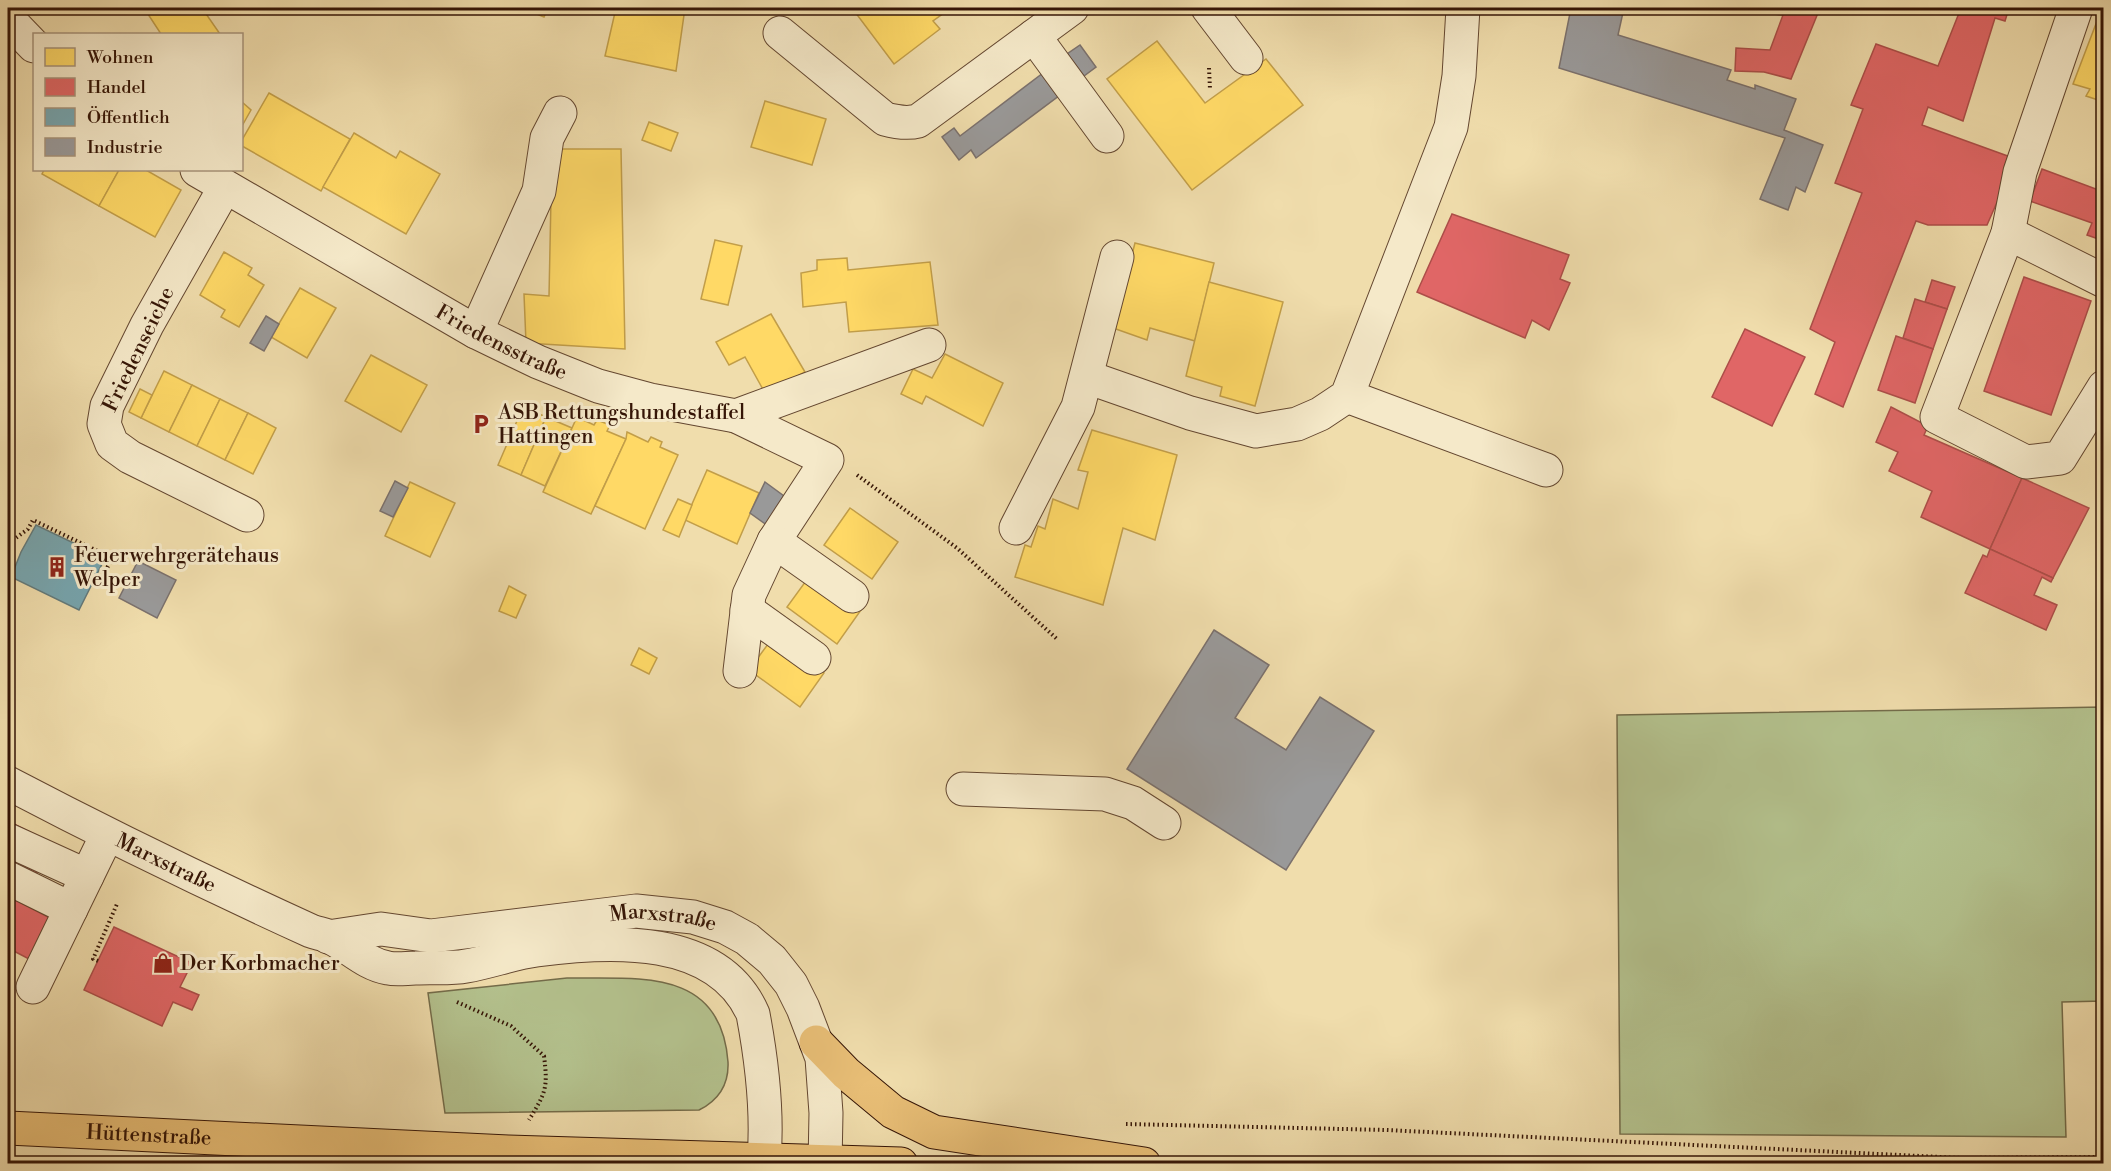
<svg xmlns="http://www.w3.org/2000/svg" width="2111" height="1171" viewBox="0 0 2111 1171" font-family="'Libre Bodoni',serif">
<style>
.green{fill:#b4c28e;stroke:#746c4a;stroke-width:1.5}
.homes{fill:#ffd966;stroke:#c29e49;stroke-width:1.5}
.shops{fill:#e06666;stroke:#ad4e49;stroke-width:1.5}
.public{fill:#76a5af;stroke:#627a7c;stroke-width:1.5}
.industry{fill:#999;stroke:#7b716d;stroke-width:1.5}
.lines{fill:none;stroke-linecap:round;stroke-linejoin:round}
.minor-casing{stroke:#644730;stroke-width:35}
.major-casing{stroke:#351506;stroke-width:35}
.path{stroke:#351506;stroke-width:4;stroke-dasharray:1.5 3;stroke-linecap:butt}
.minor{stroke:#f5e9c9;stroke-width:33}
.major{stroke:#e8be76;stroke-width:33}
.labels{text-anchor:middle;stroke-width:6;stroke-linejoin:round;paint-order:stroke}
.street-label{font-size:21px;fill:#351506;stroke:#f5e9c9}
.poi-label{font-size:21px;fill:#351506;stroke:#f5e9c9;text-anchor:start}
</style>
<rect width="100%" height="100%" fill="#f0ddac"/>
<filter id="stains"><feTurbulence type="fractalNoise" baseFrequency=".00333" numOctaves="4"/><feColorMatrix values="0 0 0 0 .2 0 0 0 0 .09 0 0 0 0 .02 0 0 0 .5 -.17"/></filter>
<radialGradient id="worn" r=".72"><stop offset=".6" stop-color="#630" stop-opacity="0"/><stop offset="1" stop-color="#630" stop-opacity=".3"/></radialGradient>
<g class="green">
<polygon points="2103,707 2103,1001 2062,1002 2066,1137 1620,1134 1617,715"/>
<path d="M567 978C639 979 721 967 728 1062 729 1085 719 1100 699 1110L445 1113 428 993Z"/>
</g>
<g class="homes">
<polygon points="144,8 184,8 188,14 198,8 202,8 220,34 161,34"/>
<polygon points="522,8 548,8 544,17"/>
<polygon points="616,8 685,8 676,71 605,56"/>
<polygon points="852,8 951,8 933,21 940,29 894,64"/>
<polygon points="2102,8 2104,8 2104,102 2086,96 2090,89 2073,84"/>
<polygon points="1157,41 1205,103 1266,59 1303,105 1192,190 1107,79"/>
<polygon points="269,93 350,139 321,191 242,146 242,140"/>
<polygon points="765,101 826,119 812,165 751,147"/>
<polygon points="242,102 251,110 242,126"/>
<polygon points="649,122 678,133 671,151 642,140"/>
<polygon points="354,133 396,158 400,151 440,174 406,234 323,187"/>
<polygon points="552,149 621,149 625,349 526,343 524,294 549,296"/>
<polygon points="44,170 119,170 99,206 42,174"/>
<polygon points="119,170 146,170 181,190 155,237 99,206"/>
<polygon points="715,240 742,246 728,305 701,299"/>
<polygon points="1135,243 1214,263 1195,341 1150,328 1147,340 1113,328"/>
<polygon points="224,252 252,268 248,275 264,285 239,327 221,317 225,310 200,295"/>
<polygon points="847,258 848,270 930,262 938,325 849,332 846,302 803,307 801,273 817,270 817,260"/>
<polygon points="1209,282 1283,302 1255,406 1220,396 1222,387 1186,376"/>
<polygon points="300,288 336,308 307,358 271,337"/>
<polygon points="771,314 805,372 765,393 745,357 729,365 716,342"/>
<polygon points="945,354 1003,383 983,426 926,396 922,404 901,394 913,369 932,378"/>
<polygon points="371,355 427,385 401,432 345,401"/>
<polygon points="164,371 192,385 169,432 141,418"/>
<polygon points="192,385 220,399 197,446 169,432"/>
<polygon points="140,389 152,395 141,418 129,412"/>
<polygon points="220,399 248,413 225,460 197,446"/>
<polygon points="523,407 546,417 521,475 498,465"/>
<polygon points="248,413 276,428 253,474 225,460"/>
<polygon points="546,417 572,428 545,486 521,475"/>
<polygon points="577,417 594,425 597,420 610,425 607,431 626,439 591,514 543,492"/>
<polygon points="1092,430 1177,455 1155,540 1123,528 1103,605 1015,577 1025,545 1031,547 1038,526 1045,529 1053,499 1078,509 1088,472 1078,470"/>
<polygon points="627,432 648,442 651,437 662,442 660,447 678,455 645,529 595,506 626,439"/>
<polygon points="707,470 759,493 737,544 685,520"/>
<polygon points="410,482 455,503 430,557 385,536"/>
<polygon points="678,499 692,505 679,537 663,530"/>
<polygon points="850,508 898,542 872,579 824,545"/>
<polygon points="811,574 861,610 837,644 787,607"/>
<polygon points="509,586 526,595 516,618 499,611"/>
<polygon points="774,636 824,673 800,707 749,670"/>
<polygon points="639,648 657,658 649,674 631,665"/>
</g>
<g class="shops">
<polygon points="1742,8 1820,8 1791,79 1764,72 1735,71 1736,48 1770,50 1783,15 1741,10"/>
<polygon points="1961,8 2009,8 2005,21 1995,18 1963,121 1928,107 1922,125 2016,159 1987,225 1928,225 1916,221 1843,407 1815,394 1835,342 1810,329 1862,193 1835,183 1863,109 1851,105 1876,44 1938,66"/>
<polygon points="2042,169 2104,192 2104,241 2087,235 2092,223 2030,201"/>
<polygon points="1452,214 1569,255 1560,279 1570,283 1549,330 1532,320 1525,338 1417,292"/>
<polygon points="2024,277 2091,301 2051,415 1984,391"/>
<polygon points="1932,280 1955,287 1947,309 1925,302"/>
<polygon points="1915,299 1947,309 1933,349 1903,338"/>
<polygon points="1745,329 1805,357 1772,426 1712,397"/>
<polygon points="1896,336 1933,349 1915,403 1878,390"/>
<polygon points="1891,407 1928,426 1924,435 2022,478 1990,549 1921,517 1932,491 1889,471 1898,452 1876,442"/>
<polygon points="2022,478 2089,508 2053,578 1990,549"/>
<polygon points="1990,549 2053,578 2051,582 2042,577 2034,595 2057,605 2046,630 1965,593 1983,555 1987,557"/>
<polygon points="8,821 52,843 21,903 50,918 29,959 8,948"/>
<polygon points="114,927 192,963 180,987 199,995 192,1010 173,1002 162,1026 84,990"/>
</g>
<polygon class="public" points="36,525 105,558 79,610 11,577 21,552"/>
<g class="industry">
<polygon points="1571,8 1624,8 1618,35 1731,70 1727,80 1755,89 1755,85 1796,99 1784,130 1823,145 1805,192 1796,187 1788,210 1760,199 1785,138 1559,68"/>
<polygon points="1080,45 1096,67 1084,76 1067,54"/>
<polygon points="1043,73 1060,95 976,158 971,150 959,160 942,137 954,128 960,136"/>
<polygon points="266,316 279,324 264,351 250,343"/>
<polygon points="395,481 408,488 393,517 380,511"/>
<polygon points="765,482 788,499 768,526 750,513"/>
<polygon points="138,561 176,580 157,618 119,598"/>
<polygon points="1214,630 1269,665 1235,718 1286,750 1320,697 1374,731 1286,870 1127,769"/>
</g>
<g class="lines">
<g class="minor-casing">
<g id="minor">
<polyline points="1208,8 1246,58"/>
<polyline points="8,19 34,46"/>
<path d="M780 33 885 119C896 122 907 124 918 121L1072 8"/>
<polyline points="1034,36 1107,136"/>
<path id="s1" d="M197 170 476 332 538 362 598 386 650 400 736 416 827 460 774 541 749 595 740 671"/>
<polyline points="225,187 147,325 107,406 104,424 112,444 130,457 247,515"/>
<polyline points="2008,233 2020,172 2076,8"/>
<polyline points="2104,281 2008,233 1937,417 2026,462 2060,458 2104,387"/>
<polyline points="476,332 539,191 547,138 560,113"/>
<polyline points="1087,377 1190,413 1256,431 1297,424 1320,414 1347,396 1451,127 1459,76 1463,8"/>
<polyline points="1347,396 1546,470"/>
<polyline points="736,416 929,345"/>
<polyline points="1016,528 1078,407 1117,257"/>
<polyline points="774,541 852,596"/>
<polyline points="747,610 814,658"/>
<path id="s2" d="M8 783C107 835 208 884 311 931 316 933 323 934 328 936 349 946 365 964 388 968 397 970 407 968 416 968 432 967 450 969 466 966 490 962 513 953 537 950 610 940 718 934 753 1014 762 1062 768 1110 764 1159L767 1164"/>
<polyline points="963,789 1105,794 1133,803 1164,823"/>
<polyline points="8,840 87,876"/>
<polyline points="8,878 71,909"/>
<path id="s3" d="M328 937 381 929 431 936 636 911 693 917 725 927 747 939 772 960 791 984 803 1008 822 1058 826 1113 825 1164"/>
<polyline points="33,987 107,835"/>
</g>
</g>
<g class="major-casing">
<g id="major">
<polyline points="816,1042 846,1073 893,1112 934,1132 1144,1164"/>
<path id="s4" d="M8 1128 508 1152 901 1164"/>
</g>
</g>
<g class="path">
<polyline points="1209,68 1210,89"/>
<polyline points="857,475 957,548 1058,640"/>
<polyline points="9,543 28,529 33,520 112,558 101,580 95,577"/>
<polyline points="98,961 93,959 117,904"/>
<path d="M457 1002 511 1026 544 1056C548 1088 546 1092 529 1120"/>
<polyline points="1126,1124 1386,1130 1961,1158 2104,1157"/>
</g>
<use href="#minor" class="minor"/>
<use href="#major" class="major"/>
</g>
<defs>
<g id="parking-bare" transform="scale(1.62)"><path d="M-3.5-5.5H1a3.5 3.5 0 0 1 0 7H-1V5.5H-3.5ZM-1-3.4V-.6H.8a1.4 1.4 0 0 0 0-2.8Z" fill="#8f2418" stroke="#f5e9c9" stroke-width="2.5" paint-order="stroke"/></g>
<g id="building-bare" transform="scale(1.62)"><path d="M-4-6H4V6H1V3H-1V6H-4ZM-2.5-4.3h1.7v1.8h-1.7ZM.8-4.3h1.7v1.8H.8ZM-2.5-1h1.7V.8h-1.7ZM.8-1h1.7V.8H.8Z" fill="#8f2418" stroke="#f5e9c9" stroke-width="2.5" paint-order="stroke"/></g>
<g id="shop-bare" transform="scale(1.62)"><path d="M-5-2.5h2.3a2.7 3.5 0 0 1 5.4 0H5L5.5 6h-11ZM-1.5-2.5h3a1.5 2.3 0 0 0-3 0Z" fill="#8f2418" stroke="#f5e9c9" stroke-width="2.5" paint-order="stroke"/></g>
</defs>
<g fill-rule="evenodd">
<use href="#parking-bare" x="481" y="424"/>
<use href="#building-bare" x="57" y="567"/>
<use href="#shop-bare" x="163" y="963"/>
</g>
<g class="labels">
<g class="street-label">
<text dy="7" stroke="none"><textPath href="#s1" startOffset="350">Friedensstraße</textPath></text>
<text transform="translate(138 349) rotate(-64)" y="7">Friedenseiche</text>
<text dy="7" stroke="none"><textPath href="#s2" startOffset="177">Marxstraße</textPath></text>
<text dy="7" stroke="none"><textPath href="#s3" startOffset="338">Marxstraße</textPath></text>
<text dy="7" stroke="none"><textPath href="#s4" startOffset="141">Hüttenstraße</textPath></text>
</g>
<g class="poi-label">
<text x="498" y="419">ASB Rettungshundestaffel<tspan x="498" dy="24">Hattingen</tspan></text>
<text x="74" y="562">Feuerwehrgerätehaus<tspan x="74" dy="24">Welper</tspan></text>
<text x="180" y="970">Der Korbmacher</text>
</g>
</g>
<rect width="2111" height="1171" fill="none" stroke="#f0ddac" stroke-width="30"/>
<rect x="9" y="9" width="2093" height="1153" fill="none" stroke="#351506" stroke-width="3"/>
<rect x="15" y="15" width="2081" height="1141" fill="none" stroke="#351506" stroke-width="1.5"/>
<rect x="33" y="33" width="210" height="138" fill="#f5e9c9" stroke="#a8947b" stroke-width="1.5"/>
<rect x="45" y="48" width="30" height="18" fill="#ffd966" stroke="#a8947b" stroke-width="1.5"/>
<text x="87" y="63" font-size="18" fill="#351506">Wohnen</text>
<rect x="45" y="78" width="30" height="18" fill="#e06666" stroke="#a8947b" stroke-width="1.5"/>
<text x="87" y="93" font-size="18" fill="#351506">Handel</text>
<rect x="45" y="108" width="30" height="18" fill="#76a5af" stroke="#a8947b" stroke-width="1.5"/>
<text x="87" y="123" font-size="18" fill="#351506">Öffentlich</text>
<rect x="45" y="138" width="30" height="18" fill="#999999" stroke="#a8947b" stroke-width="1.5"/>
<text x="87" y="153" font-size="18" fill="#351506">Industrie</text>
<rect width="100%" height="100%" filter="url(#stains)"/>
<rect width="100%" height="100%" fill="url(#worn)"/>
</svg>
